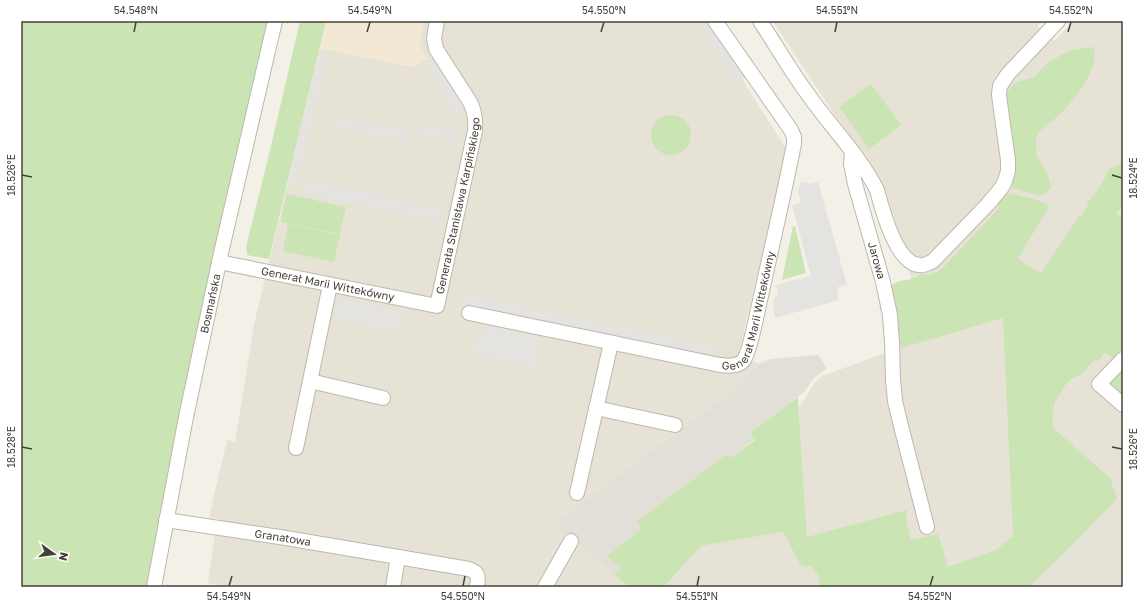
<svg xmlns="http://www.w3.org/2000/svg" width="1144" height="608" viewBox="0 0 1144 608" font-family="'Golos Text',sans-serif">
<style>
.residential{fill:#e6e2d6}
.commercial{fill:#f3e8d4}
.industrial{fill:#e2dfd9}
.green{fill:#cbe4b3}
.parking{fill:#e4e3df}
.lines{fill:none;stroke-linecap:round;stroke-linejoin:round}
.minor-casing{stroke:#beb8ab;stroke-width:16}
.minor{stroke:#fff;stroke-width:14}
.ticks{fill:none;stroke:#464137;stroke-width:1.5}
.labels{text-anchor:middle;stroke-width:3.5;stroke-linejoin:round;paint-order:stroke}
.street-label{font-size:11px;fill:#464137;stroke:#fff}
.neatline{fill:none;stroke:#464137;stroke-width:1.5}
.ticks-label{font-size:10px;text-anchor:middle;fill:#464137}
</style>
<rect width="100%" height="100%" fill="#f3f0e8"/>
<g class="residential">
<polygon points="424,21 705,21 787,150 739,352 759,364 731,392 562,518 574,542 583,547 630,587 233,587 208,583 217,518 209,517 227,440 235,442 254,325 320,48 413,67"/>
<polygon points="773,21 1042,21 1037,26 1054,41 1074,21 1123,21 1123,587 664,587 701,546 783,532 800,564 807,537 799,408 815,382 822,376 902,347 912,283 900,237 855,146"/>
</g>
<polygon class="commercial" points="326,21 424,21 418,43 428,59 413,67 320,48"/>
<polygon class="industrial" points="818,355 827,368 814,378 804,392 750,433 755,439 730,458 727,454 636,522 641,529 607,556 621,568 615,575 583,547 567,537 566,533 558,523 562,518 731,392 759,364 770,359"/>
<g class="green">
<polygon points="21,21 268,21 147,587 21,587"/>
<polygon points="300,21 326,21 269,259 247,255 246,247 272,142"/>
<path d="M1092 47 1095 49C1095 75 1076 98 1059 115 1051 123 1038 128 1036 139 1036 144 1036 151 1037 155 1039 162 1045 167 1047 174 1049 178 1050 184 1051 189L1040 196 1009 187 1005 96 1011 87 1017 82 1035 77 1046 64 1068 51Z"/>
<polygon points="871,84 901,125 869,149 839,107"/>
<circle cx="671" cy="135" r="20"/>
<path d="M1123 162V206L1116 213 1123 219V352L1115 360 1105 352 1098 361 1094 360 1081 375 1074 377 1066 384 1055 402 1052 414 1053 427 1070 443 1110 478 1117 499 1065 552 1029 587H821L818 575 810 565 805 567 800 564 783 532 701 546 664 587H630L615 575 621 568 607 556 641 529 636 522 727 454 730 458 755 440 750 433 798 397 807 537 907 510 906 519 911 540 938 534 948 567 996 550 1013 536 1003 318 901 348V345L899 346 898 332 892 290V285C901 278 912 282 920 274 929 276 933 274 941 270L999 208 995 201 1001 193 1018 195 1043 202 1048 206 1046 212 1018 258 1027 265 1041 273 1079 216 1080 217 1088 206 1087 204C1094 194 1105 182 1108 170Z"/>
<polygon points="286,194 346,207 340,234 281,222"/>
<polygon points="288,224 340,235 334,262 283,251"/>
<polygon points="793,226 795,226 806,273 782,280"/>
<polygon points="1123,366 1123,397 1109,384 1108,382"/>
</g>
<g class="parking">
<polygon points="695,21 708,21 746,77 737,82"/>
<polygon points="318,55 327,57 297,184 288,182"/>
<polygon points="437,61 465,108 456,113 427,66"/>
<polygon points="336,118 411,131 408,143 333,126"/>
<polygon points="420,125 460,133 458,143 417,135"/>
<polygon points="306,181 440,209 437,220 304,193"/>
<polygon points="801,181 810,184 818,182 847,285 838,287 838,289 837,290 839,300 775,318 773,310 775,296 778,295 776,285 811,276 792,205 801,202 798,192"/>
<polygon points="463,294 715,347 712,359 461,306"/>
<polygon points="339,298 405,312 400,333 335,319"/>
<polygon points="486,325 541,337 535,368 473,354 474,343 483,338"/>
</g>
<g class="lines">
<g class="minor-casing">
<g id="minor">
<path d="M760 21C777 47 793 75 812 100 834 130 860 157 877 190 882 209 896 263 919 265 924 266 929 263 933 261L988 204 1002 187 1005 181 1008 171V160L1000 103 999 94 1000 86 1008 74 1058 21"/>
<path id="s1" d="M852 151 851 164 855 184 883 282 890 315 892 343 893 380 895 401 902 430 927 527"/>
<path id="s2" d="M219 262 437 306 475 131C476 120 475 112 470 102L436 49 434 38 437 21"/>
<path id="s3" d="M469 313 720 365C727 366 737 367 743 361 750 353 758 308 761 296 772 245 784 195 794 144V137L791 130 715 21"/>
<polyline points="1123,359 1099,384 1123,405"/>
<polyline points="310,381 383,398"/>
<polyline points="596,408 675,425"/>
<polyline points="296,448 330,285"/>
<polyline points="577,493 611,343"/>
<path id="s4" d="M166 520 286 538 469 569C480 573 478 577 477 587"/>
<path id="s5" d="M154 587 186 417 221 253 275 21"/>
<polyline points="393,587 398,557"/>
<polyline points="545,587 571,541"/>
</g>
</g>
<use href="#minor" class="minor"/>
</g>
<path class="ticks" d="M134 32 136 22M367 32 370 22M601 32 604 22M835 32 837 22M1068 32 1071 22M22 175 32 177M1112 175 1122 178M22 447 32 449M1112 447 1122 449M229 586 232 576M463 586 465 576M697 586 699 576M930 586 933 576"/>
<g class="labels">
<g class="street-label">
<text dy="4" stroke="none"><textPath href="#s2" startOffset="325">Generała Stanisława Karpińskiego</textPath></text>
<text dy="4" stroke="none"><textPath href="#s1" startOffset="113">Jarowa</textPath></text>
<text dy="4" stroke="none"><textPath href="#s2" startOffset="111">Generał Marii Wittekówny</textPath></text>
<text dy="4" stroke="none"><textPath href="#s5" startOffset="289">Bosmańska</textPath></text>
<text dy="4" stroke="none"><textPath href="#s3" startOffset="326">Generał Marii Wittekówny</textPath></text>
<text dy="4" stroke="none"><textPath href="#s4" startOffset="118">Granatowa</textPath></text>
</g>
</g>
<rect width="1144" height="608" fill="none" stroke="#ffffff" stroke-width="44"/>
<g transform="translate(54 554) rotate(104)" stroke="#ffffff" stroke-width="3" paint-order="stroke">
<path d="M0-3L7 15L0 10L-7 15Z" fill="#464137"/>
<text y="-6" font-size="11" font-weight="bold" text-anchor="middle" fill="#464137">N</text>
</g>
<rect x="22" y="22" width="1100" height="564" class="neatline"/>
<g class="ticks-label">
<text x="136" y="14">54.548°N</text>
<text x="370" y="14">54.549°N</text>
<text x="604" y="14">54.550°N</text>
<text x="837" y="14">54.551°N</text>
<text x="1071" y="14">54.552°N</text>
<text transform="translate(11 175) rotate(-90)" y="4">18.526°E</text>
<text transform="translate(1133 178) rotate(-90)" y="4">18.524°E</text>
<text transform="translate(11 447) rotate(-90)" y="4">18.528°E</text>
<text transform="translate(1133 449) rotate(-90)" y="4">18.526°E</text>
<text x="229" y="600">54.549°N</text>
<text x="463" y="600">54.550°N</text>
<text x="697" y="600">54.551°N</text>
<text x="930" y="600">54.552°N</text>
</g>
</svg>
